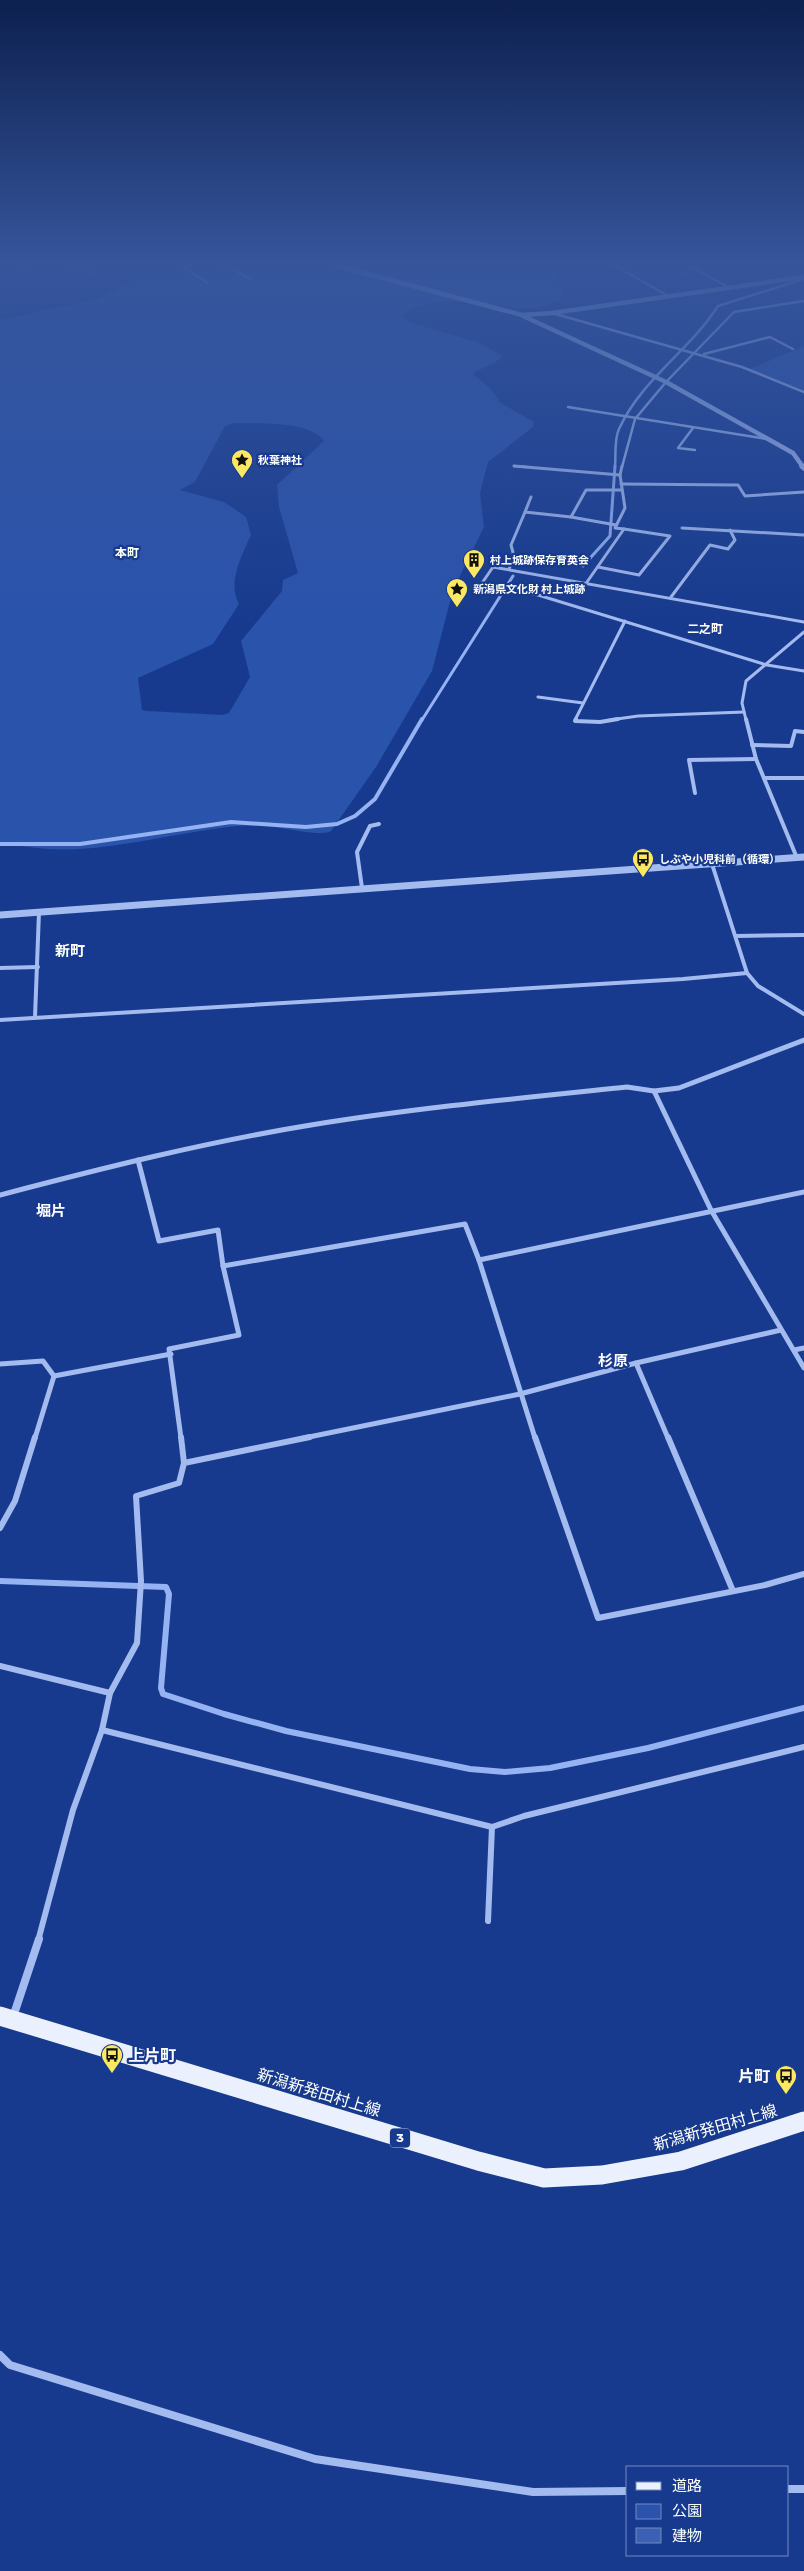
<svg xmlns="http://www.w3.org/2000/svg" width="804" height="2571" viewBox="0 0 804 2571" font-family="Rubik,'Noto Sans JP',sans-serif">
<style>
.green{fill:#2a53ac;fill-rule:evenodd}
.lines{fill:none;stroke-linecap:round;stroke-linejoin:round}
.stream-far3{stroke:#95b3f2;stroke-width:2.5}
.stream-far2{stroke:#95b3f2;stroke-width:3}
.stream-far1{stroke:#95b3f2;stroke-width:4}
.stream{stroke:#95b3f2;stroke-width:6}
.minor-far5{stroke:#a3bbef;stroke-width:2.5}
.minor-far4{stroke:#a3bbef;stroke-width:3}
.minor-far3{stroke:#a3bbef;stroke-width:4}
.minor-far2{stroke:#a3bbef;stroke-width:5}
.minor-far1{stroke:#a3bbef;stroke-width:6}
.minor{stroke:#a3bbef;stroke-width:8}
.tertiary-far2{stroke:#a3bbef;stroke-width:4.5}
.tertiary-far1{stroke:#a3bbef;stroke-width:5.5}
.tertiary{stroke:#a3bbef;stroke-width:7}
.primary{stroke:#ebf0ff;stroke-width:19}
.wall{fill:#34539b}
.shaded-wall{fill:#2a447e}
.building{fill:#3c61b4;stroke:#2a447e}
.labels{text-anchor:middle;stroke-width:4.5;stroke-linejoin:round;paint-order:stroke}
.far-poi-label{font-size:11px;font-weight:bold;fill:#fff;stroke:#173a8e;text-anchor:start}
.far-neighbourhood-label{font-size:12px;font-weight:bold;fill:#fff;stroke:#173a8e}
.shield{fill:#173a8e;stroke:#b9c4dd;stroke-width:1}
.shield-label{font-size:12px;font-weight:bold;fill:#fff}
.neighbourhood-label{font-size:15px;font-weight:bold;fill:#fff;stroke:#173a8e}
.near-poi-label{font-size:16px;font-weight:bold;fill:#fff;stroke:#173a8e;text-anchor:start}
.near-street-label{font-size:16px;fill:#fff;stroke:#173a8e}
</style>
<rect width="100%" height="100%" fill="#173a8e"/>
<g class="green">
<path d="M145 265H547L555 273 563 293 561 300C551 303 539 308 528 308 485 308 438 289 400 316L412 323 480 343 502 356C495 366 482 366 473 374L491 389 501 403 534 422 533 427 488 462 480 493 484 527 453 590 432 671 376 767 331 831C320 838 271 824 253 825 188 828 113 853 49 849 33 848 16 845 0 843V320L100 298 128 284 146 271ZM234 423C258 424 309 420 324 441L277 485 279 507 298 573 283 580 282 591 241 641 250 677 229 713 223 715 147 711 142 710 138 678 213 644 239 604C227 582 242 555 251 535L246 517 224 502 180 490 195 482 225 426Z"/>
<path d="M607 265H694C682 296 628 274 607 265Z"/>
<polygon points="804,346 804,390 748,370"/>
</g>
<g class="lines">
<path class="stream-far3" d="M615 467C616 456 614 439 619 429 641 380 690 350 718 306L804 279"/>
<g class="stream-far2">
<polyline points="583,566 610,536 615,466"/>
<polyline points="422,720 513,576"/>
</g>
<polyline class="stream-far1" points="0,844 80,844 231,822 306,827 337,824 355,816 375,799 422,719"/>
<polyline class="stream" points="0,1581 166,1587 169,1594 161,1688 163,1694 224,1714 286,1731 470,1769 505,1772 550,1768 648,1748 804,1708"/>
<g class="minor-far5">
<polyline points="191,265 183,267 208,283"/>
<polyline points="224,265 251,279"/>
<polyline points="614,265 668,296"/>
<polyline points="688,265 730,288"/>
<polyline points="552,313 742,367 804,392"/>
<polyline points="704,354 770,337 793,349"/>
<polyline points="568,407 767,439"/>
<polyline points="693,428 678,448 695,450"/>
<polyline points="514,466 527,467"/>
<polyline points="622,467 635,419 666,382 734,312 804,301"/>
</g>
<g class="minor-far4">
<polyline points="514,466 620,475"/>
<polyline points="621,484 738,485 745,496 804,492"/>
<polyline points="525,512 531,497"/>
<polyline points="571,517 616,525"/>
<polyline points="682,528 804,535"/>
<polyline points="598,567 639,575 670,536 624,529"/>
<polyline points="509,569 514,556 511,545 525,512 571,517 586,490 622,490"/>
<polyline points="587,582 624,529 615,528 625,508 620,475 622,466"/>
<polyline points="671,597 710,545 728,549 735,540 730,530"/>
<polyline points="804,622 493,567 480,586 538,595 767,665 804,671"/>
<polyline points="538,697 583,703"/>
<polyline points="575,720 625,621"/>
<polyline points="610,720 638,716 744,712"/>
<polyline points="746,720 742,703 746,681 804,632"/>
</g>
<g class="minor-far3">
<polyline points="576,719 575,721 600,722 618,719"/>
<polyline points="746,719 756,759 797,858"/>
<polyline points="752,745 791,746 795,731 804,732"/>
<polyline points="764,778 804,778"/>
<polyline points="695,793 689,760 756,759"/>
<polyline points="712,864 747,973 758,986 804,1014"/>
<polyline points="362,888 357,852 370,826 379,824"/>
<polyline points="736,936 804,935"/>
<polyline points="0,968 38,967"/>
<polyline points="35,1017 39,912"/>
<polyline points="0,1020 683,979 747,973"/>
</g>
<g class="minor-far2">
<polyline points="654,1091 711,1210 804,1368"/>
<polyline points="138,1160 159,1241 218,1230 223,1266 239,1335 169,1349 181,1438"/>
<path d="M0 1195C103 1168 206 1142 311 1125 416 1108 521 1098 627 1087L654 1091 679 1088 804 1040"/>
<polyline points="223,1266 465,1224 479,1260"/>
<polyline points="794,1350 804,1348"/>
<polyline points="636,1363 668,1438"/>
<polyline points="0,1364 43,1361 54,1376 35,1438"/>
<polyline points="54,1376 171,1354"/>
<polyline points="304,1438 520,1394 636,1363 781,1330"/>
<polyline points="535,1438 479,1260 804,1192"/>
</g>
<g class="minor-far1">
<polyline points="181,1437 184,1463"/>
<polyline points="535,1437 598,1618 765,1585 804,1574"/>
<polyline points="668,1437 733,1591"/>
<polyline points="0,1528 15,1501 35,1437"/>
<polyline points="0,1666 110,1693"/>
<polyline points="102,1730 492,1827 524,1816 804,1747"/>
<polyline points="488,1921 492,1827"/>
<polyline points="38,1941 73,1810 102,1730 110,1693 137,1643 141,1581 136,1496 179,1483 184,1463 310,1437"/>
</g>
<g class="minor">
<polyline points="13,2017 39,1939"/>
<polyline points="0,2355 10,2365 315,2459 533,2492 628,2491"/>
<polyline points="788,2489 804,2489"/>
</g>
<g class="tertiary-far2">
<polyline points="334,265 522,315 552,313 804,277"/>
<polyline points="523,316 666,382 793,453 803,467"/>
</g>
<polyline class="tertiary-far1" points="802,466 804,468"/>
<polyline class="tertiary" points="0,915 804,857"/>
<polyline class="primary" points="0,2016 478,2161 544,2178 602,2175 681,2161 804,2121"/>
</g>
<polygon class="wall" points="62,265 106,265 98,274 63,272"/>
<g class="shaded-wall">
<polygon points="98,265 106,265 98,274 97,266"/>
<polygon points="39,267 40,274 10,276 8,269"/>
</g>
<g class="building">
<polygon points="14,265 39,265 39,267 8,269"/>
<polygon points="74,265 98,265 97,266"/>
</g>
<linearGradient id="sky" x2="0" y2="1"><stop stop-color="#0d204e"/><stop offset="0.42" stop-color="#36559b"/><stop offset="1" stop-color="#36559b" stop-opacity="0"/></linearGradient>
<rect width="804" height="625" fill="url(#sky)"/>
<defs>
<g id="sight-pin" transform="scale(1.125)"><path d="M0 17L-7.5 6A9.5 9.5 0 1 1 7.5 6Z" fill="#ffe861" stroke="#173a8e"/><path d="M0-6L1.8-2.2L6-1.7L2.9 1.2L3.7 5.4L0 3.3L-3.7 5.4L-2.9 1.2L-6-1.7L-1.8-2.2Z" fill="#111"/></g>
<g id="building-pin" transform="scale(1.125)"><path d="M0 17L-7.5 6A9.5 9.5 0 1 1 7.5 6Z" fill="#ffe861" stroke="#173a8e"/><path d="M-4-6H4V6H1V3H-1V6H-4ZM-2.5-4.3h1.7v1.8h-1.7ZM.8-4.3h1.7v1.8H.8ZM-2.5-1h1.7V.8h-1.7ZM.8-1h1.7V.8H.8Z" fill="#111"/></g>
<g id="bus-pin" transform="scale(1.125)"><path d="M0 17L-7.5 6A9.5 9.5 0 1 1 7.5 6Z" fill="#ffe861" stroke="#173a8e"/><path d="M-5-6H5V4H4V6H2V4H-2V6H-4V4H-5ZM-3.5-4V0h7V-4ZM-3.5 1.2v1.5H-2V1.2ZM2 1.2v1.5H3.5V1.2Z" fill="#111"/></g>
</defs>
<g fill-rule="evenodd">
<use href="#sight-pin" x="242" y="460"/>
<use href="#building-pin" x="474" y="560"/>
<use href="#sight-pin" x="457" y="589"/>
<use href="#bus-pin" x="643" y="859"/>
<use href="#bus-pin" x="112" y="2055"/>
<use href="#bus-pin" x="786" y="2076"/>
</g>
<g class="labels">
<g class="far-poi-label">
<text x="258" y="464">秋葉神社</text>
<text x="490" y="564">村上城跡保存育英会</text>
<text x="473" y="593">新潟県文化財 村上城跡</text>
<text x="659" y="863">しぶや小児科前（循環）</text>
</g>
<g class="far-neighbourhood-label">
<text x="127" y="557">本町</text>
<text x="705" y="633">二之町</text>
</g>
<rect class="shield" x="390" y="2128.5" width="20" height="19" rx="4"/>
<g class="shield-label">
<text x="400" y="2142">3</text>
</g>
<g class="neighbourhood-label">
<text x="70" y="956">新町</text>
<text x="51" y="1216">堀片</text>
<text x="613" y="1366">杉原</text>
</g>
<g class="near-poi-label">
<text x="128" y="2061">上片町</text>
<text x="770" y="2082" text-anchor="end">片町</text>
</g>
<g class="near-street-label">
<text transform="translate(319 2092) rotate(17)" y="6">新潟新発田村上線</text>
<text transform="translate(715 2127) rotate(-16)" y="6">新潟新発田村上線</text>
</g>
</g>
<rect x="626" y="2466" width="162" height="90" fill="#173a8e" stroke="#7489bb"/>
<rect x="636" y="2482" width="25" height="8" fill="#ebf0ff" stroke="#7489bb"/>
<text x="672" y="2491" font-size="15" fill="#ffffff">道路</text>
<rect x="636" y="2504" width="25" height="15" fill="#2a53ac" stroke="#7489bb"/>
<text x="672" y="2516" font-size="15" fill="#ffffff">公園</text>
<rect x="636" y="2528" width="25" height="15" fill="#3c61b4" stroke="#7489bb"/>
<text x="672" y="2541" font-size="15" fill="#ffffff">建物</text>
</svg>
